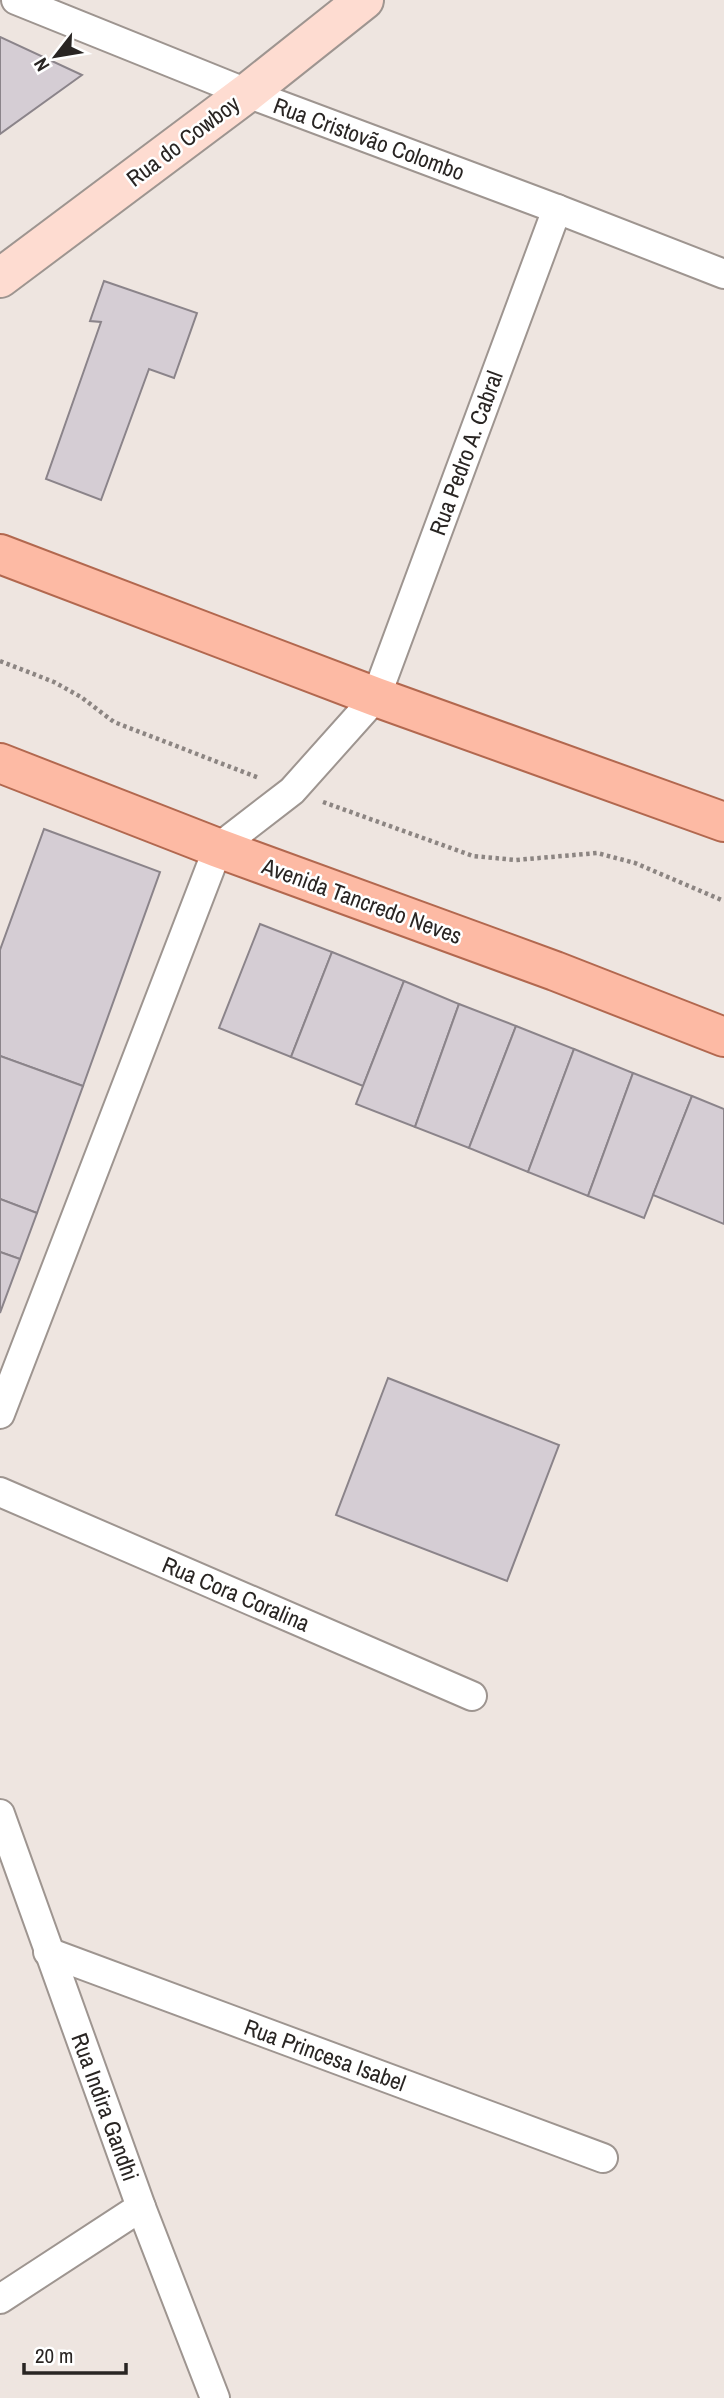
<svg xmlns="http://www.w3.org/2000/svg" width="724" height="2398" viewBox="0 0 724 2398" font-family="'Archivo Narrow',sans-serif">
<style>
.building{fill:#d5cdd4;stroke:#8b848a;stroke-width:2}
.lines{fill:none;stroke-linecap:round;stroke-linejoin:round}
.street-casing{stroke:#9e9590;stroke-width:32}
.secondary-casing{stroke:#9e9590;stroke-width:42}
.primary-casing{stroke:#b2684f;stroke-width:42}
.path{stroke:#8c8582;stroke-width:4.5;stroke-dasharray:3.5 3.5;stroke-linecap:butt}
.street{stroke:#fff;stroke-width:28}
.secondary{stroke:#fedcd1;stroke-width:38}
.primary{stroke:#fdbaa4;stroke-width:38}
.labels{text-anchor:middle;stroke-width:5;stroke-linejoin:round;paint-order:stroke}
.street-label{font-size:23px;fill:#292523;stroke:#fff}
</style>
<rect width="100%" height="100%" fill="#eee5e0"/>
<g class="building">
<polygon points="0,37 82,75 0,134"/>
<polygon points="104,281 197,313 174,378 149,369 101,500 46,479 101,322 90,321"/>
<polygon points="44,829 160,872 83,1086 0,1056 0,950"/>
<polygon points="260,924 332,952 291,1057 219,1028"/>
<polygon points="332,952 404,981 363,1086 291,1057"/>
<polygon points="404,981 459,1004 415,1127 356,1104"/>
<polygon points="459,1004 516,1026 469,1148 415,1127"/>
<polygon points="516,1026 574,1049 528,1172 469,1148"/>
<polygon points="574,1049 633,1073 588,1196 528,1172"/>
<polygon points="0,1056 83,1086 37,1213 0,1199"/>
<polygon points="633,1073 692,1096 644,1218 588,1196"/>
<polygon points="692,1096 724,1109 724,1224 653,1195"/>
<polygon points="0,1199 37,1213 20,1259 0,1252"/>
<polygon points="0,1252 20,1259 0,1313"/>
<polygon points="388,1378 559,1445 507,1581 336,1515"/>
</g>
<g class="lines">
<g class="street-casing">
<g id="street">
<polyline points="16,0 247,93 557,209 724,274"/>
<polyline points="0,1414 218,848 292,791 376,697 557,209"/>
<polyline points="0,1492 472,1696"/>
<polyline points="0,1814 141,2207 215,2398"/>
<polyline points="48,1952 603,2158"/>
<polyline points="0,2299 141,2207"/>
</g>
</g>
<g class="secondary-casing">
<polyline id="secondary" points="0,278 247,93 364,0"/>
</g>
<g class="primary-casing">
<g id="primary">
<polyline points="0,554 376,697 724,822"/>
<polyline points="0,763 218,848 555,971 724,1037"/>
</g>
</g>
<g class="path">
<polyline points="0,661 54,682 81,697 114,722 259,778"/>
<polyline points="323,802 473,856 516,860 597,853 635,863 724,901"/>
</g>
<use href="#street" class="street"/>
<use href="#secondary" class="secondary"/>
<use href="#primary" class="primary"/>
</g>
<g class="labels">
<g class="street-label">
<text transform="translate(369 139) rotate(20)" y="8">Rua Cristovão Colombo</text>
<text transform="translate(183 141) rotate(-37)" y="8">Rua do Cowboy</text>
<text transform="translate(466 453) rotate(-70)" y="8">Rua Pedro A. Cabral</text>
<text transform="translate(362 901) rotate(20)" y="8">Avenida Tancredo Neves</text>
<text transform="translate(236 1594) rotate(23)" y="8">Rua Cora Coralina</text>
<text transform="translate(325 2055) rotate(20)" y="8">Rua Princesa Isabel</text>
<text transform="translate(105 2107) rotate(70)" y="8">Rua Indira Gandhi</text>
</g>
</g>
<g transform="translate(56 56) rotate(239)" stroke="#ffffff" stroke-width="5" paint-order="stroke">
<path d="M0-5L12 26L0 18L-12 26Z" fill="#292523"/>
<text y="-10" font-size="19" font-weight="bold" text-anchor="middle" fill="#292523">N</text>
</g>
<path d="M24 2363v10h102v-10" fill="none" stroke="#292523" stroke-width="3.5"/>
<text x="35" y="2363" font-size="21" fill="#292523" stroke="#ffffff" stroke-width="5" paint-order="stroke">20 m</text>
</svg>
